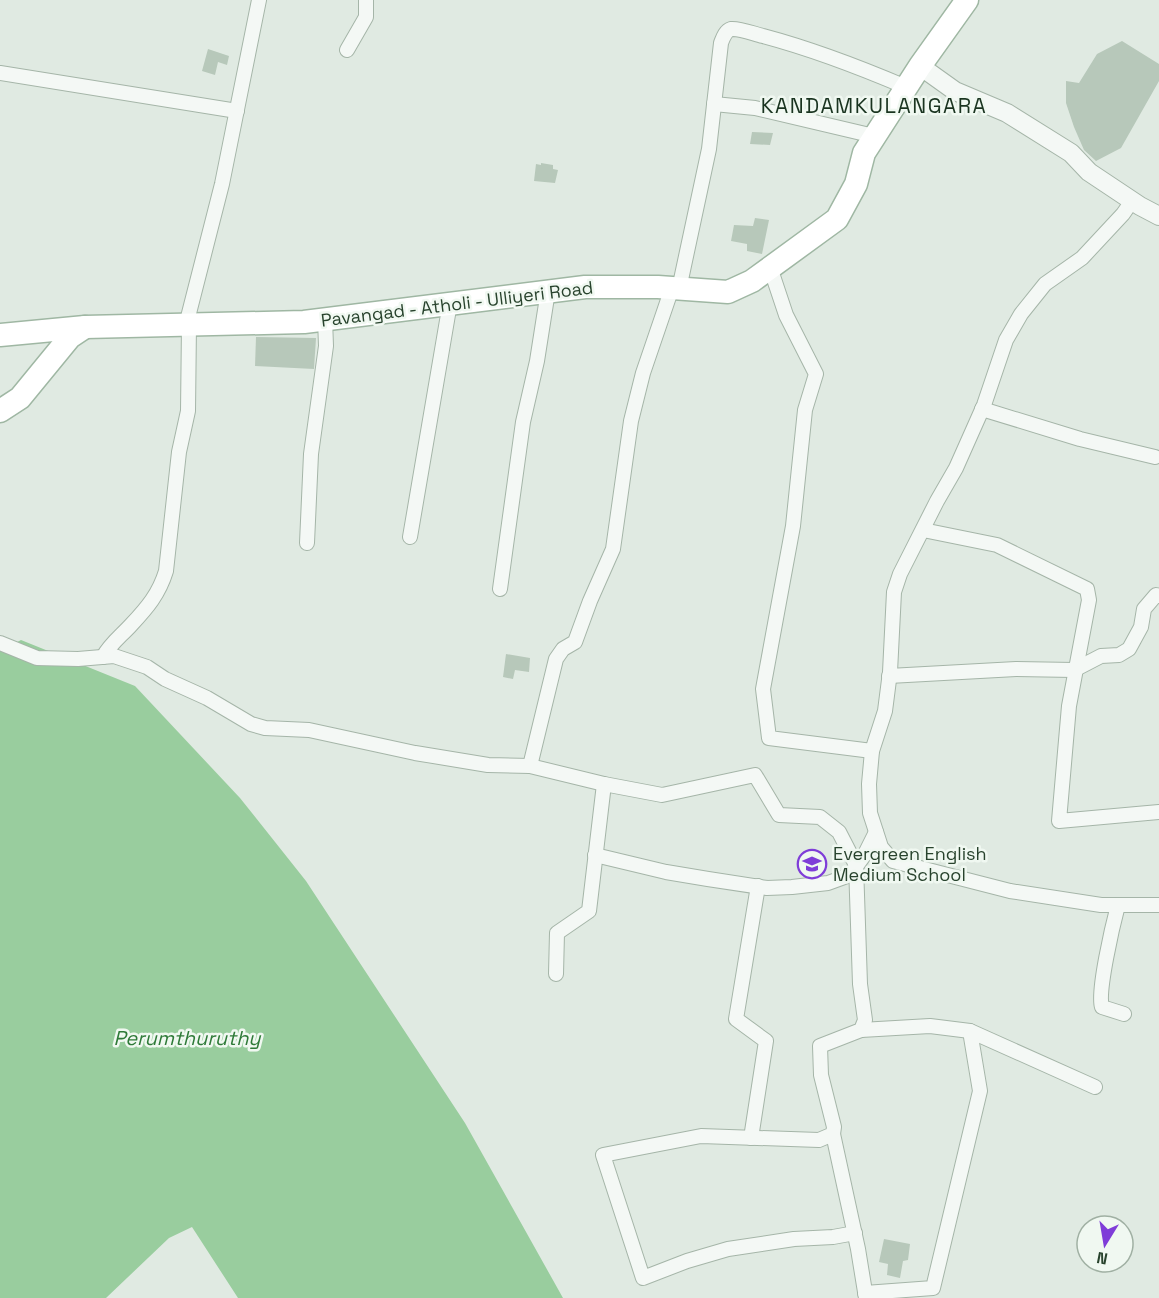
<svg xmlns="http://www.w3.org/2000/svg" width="1159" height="1298" viewBox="0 0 1159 1298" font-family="'Space Grotesk',sans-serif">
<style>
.water{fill:#99cd9e}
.building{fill:#b7c8ba}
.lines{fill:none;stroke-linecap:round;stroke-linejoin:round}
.minor-casing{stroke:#a5b5a8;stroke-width:16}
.tertiary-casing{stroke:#a5b5a8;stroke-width:20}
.primary-casing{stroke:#9fb7a3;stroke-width:25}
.minor{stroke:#f4f8f5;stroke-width:14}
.tertiary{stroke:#f4f8f5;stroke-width:18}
.primary{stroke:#fff;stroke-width:22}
.labels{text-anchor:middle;stroke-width:5;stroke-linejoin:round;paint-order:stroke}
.street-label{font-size:18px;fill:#28432d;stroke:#f0f8f1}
.poi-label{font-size:18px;fill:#28432d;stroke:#f0f8f1;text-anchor:start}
.water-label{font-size:20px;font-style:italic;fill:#2e7a38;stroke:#f0f8f1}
.quarter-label{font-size:21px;letter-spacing:1.5px;fill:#1a3420;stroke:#f0f8f1}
</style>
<rect width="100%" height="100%" fill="#e0eae2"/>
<polygon class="water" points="21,640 135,686 240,798 306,881 465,1123 563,1298 238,1298 192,1227 169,1238 106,1298 0,1298 0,651"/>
<g class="building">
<polygon points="1122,41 1159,64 1159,81 1121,148 1096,161 1084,150 1074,127 1066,103 1066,81 1079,83 1097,54"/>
<polygon points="208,49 229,56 227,65 218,62 215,75 202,71"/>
<polygon points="752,132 773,133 770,145 750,144"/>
<polygon points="541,163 553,165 553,169 558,170 555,183 534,181 536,164 541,165"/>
<polygon points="755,218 769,220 762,254 747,251 747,244 731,241 734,225 753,226"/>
<polygon points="256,337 316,338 314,369 255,366"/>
<polygon points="506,654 530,658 529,672 515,670 513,679 503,677"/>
<polygon points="884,1239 910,1244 908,1260 903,1261 900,1278 887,1275 888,1264 879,1262"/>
</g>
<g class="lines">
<g class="minor-casing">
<g id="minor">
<polyline points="347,50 366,17 366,0"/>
<polyline points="0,73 237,111"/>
<polyline points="714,104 755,108 874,136"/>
<polyline points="1132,201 1123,214 1082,258 1045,284 1021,314 1006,340 984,405 956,468 937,501 900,574 894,592 890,672 885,711 872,751 869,784 870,813 881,847 893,861 1010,891 1101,905 1159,905"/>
<polyline points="770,267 786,315 816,374 805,410 793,526 763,689 769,738 872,751"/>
<path d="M679 289 709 149 721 43C723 38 725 31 731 29 740 28 754 34 763 36 812 49 859 67 906 87"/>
<polyline points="186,325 222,184 259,0"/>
<polyline points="982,409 1080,439 1155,457"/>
<polyline points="923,530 997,545 1087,589 1089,600 1069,706 1059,821 1159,812"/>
<polyline points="410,537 450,303"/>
<polyline points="307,543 311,454 326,346 325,319"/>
<polyline points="500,589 523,422 537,361 548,291"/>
<polyline points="0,643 37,658 78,659 114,656 147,667 165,679 207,698 251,724 265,728 309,730 415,753 488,765 530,766 604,784 662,795 755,775 779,815 820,817 839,832 856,865 860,984 865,1020 861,1030 820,1046 821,1075 834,1127 833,1134 819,1140 701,1136 603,1155 643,1278 687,1261 728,1249 794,1239 833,1237 855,1233"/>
<path d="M103 657C110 644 121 636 131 625 147 608 159 594 166 571L179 452 188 411 189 325"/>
<polyline points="889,676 1016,669 1074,670 1101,656 1119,655 1129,649 1141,627 1144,609 1156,595 1159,596"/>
<polyline points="530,766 556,659 563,649 575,642 590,601 613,549 631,421 643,373 672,288"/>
<polyline points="595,855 666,872 708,879 767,888 792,887 828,883 850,875 865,854 876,832"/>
<path d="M1118 905C1113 924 1097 992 1102 1007L1124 1014"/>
<polyline points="556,974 557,933 589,911 604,784"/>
<polyline points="861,1030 930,1026 970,1031 1095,1087"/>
<polyline points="833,1134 858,1249 866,1298"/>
<polyline points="751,1138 766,1041 736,1019 758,886"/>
<polyline points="865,1293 933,1288 980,1091 970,1031"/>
</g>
</g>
<g class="tertiary-casing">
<polyline id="tertiary" points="920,66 955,91 1007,113 1071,153 1089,172 1140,206 1159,216"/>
</g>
<g class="primary-casing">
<g id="primary">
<polyline points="0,335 85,327 304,322 585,287 658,287 728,292 752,281 837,219 856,184 864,153 920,66 967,0"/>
<polyline points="0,411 20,398 70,337 85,327"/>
</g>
</g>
<use href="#minor" class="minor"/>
<use href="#tertiary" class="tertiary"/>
<use href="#primary" class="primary"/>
</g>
<defs>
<g id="school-ring" transform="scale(1.5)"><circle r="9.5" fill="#f0f8f1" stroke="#7f3dd8" stroke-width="1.5"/><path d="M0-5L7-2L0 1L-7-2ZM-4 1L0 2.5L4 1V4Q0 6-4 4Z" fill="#7f3dd8"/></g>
</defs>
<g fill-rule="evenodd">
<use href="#school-ring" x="812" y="864"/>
</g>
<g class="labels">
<g class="street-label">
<text transform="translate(457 304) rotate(-7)" y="6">Pavangad - Atholi - Ulliyeri Road</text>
</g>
<g class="poi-label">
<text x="833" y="860">Evergreen English<tspan x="833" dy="21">Medium School</tspan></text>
</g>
<g class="water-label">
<text x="187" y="1045">Perumthuruthy</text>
</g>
<g class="quarter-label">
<text x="874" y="113">KANDAMKULANGARA</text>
</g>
</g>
<g transform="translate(1105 1244) rotate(191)"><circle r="28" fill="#f0f8f1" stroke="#a0b0a3" stroke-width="1.5"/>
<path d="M0-4.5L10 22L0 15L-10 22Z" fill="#7f3dd8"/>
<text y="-9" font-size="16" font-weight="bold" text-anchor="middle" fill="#28432d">N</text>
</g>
</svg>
